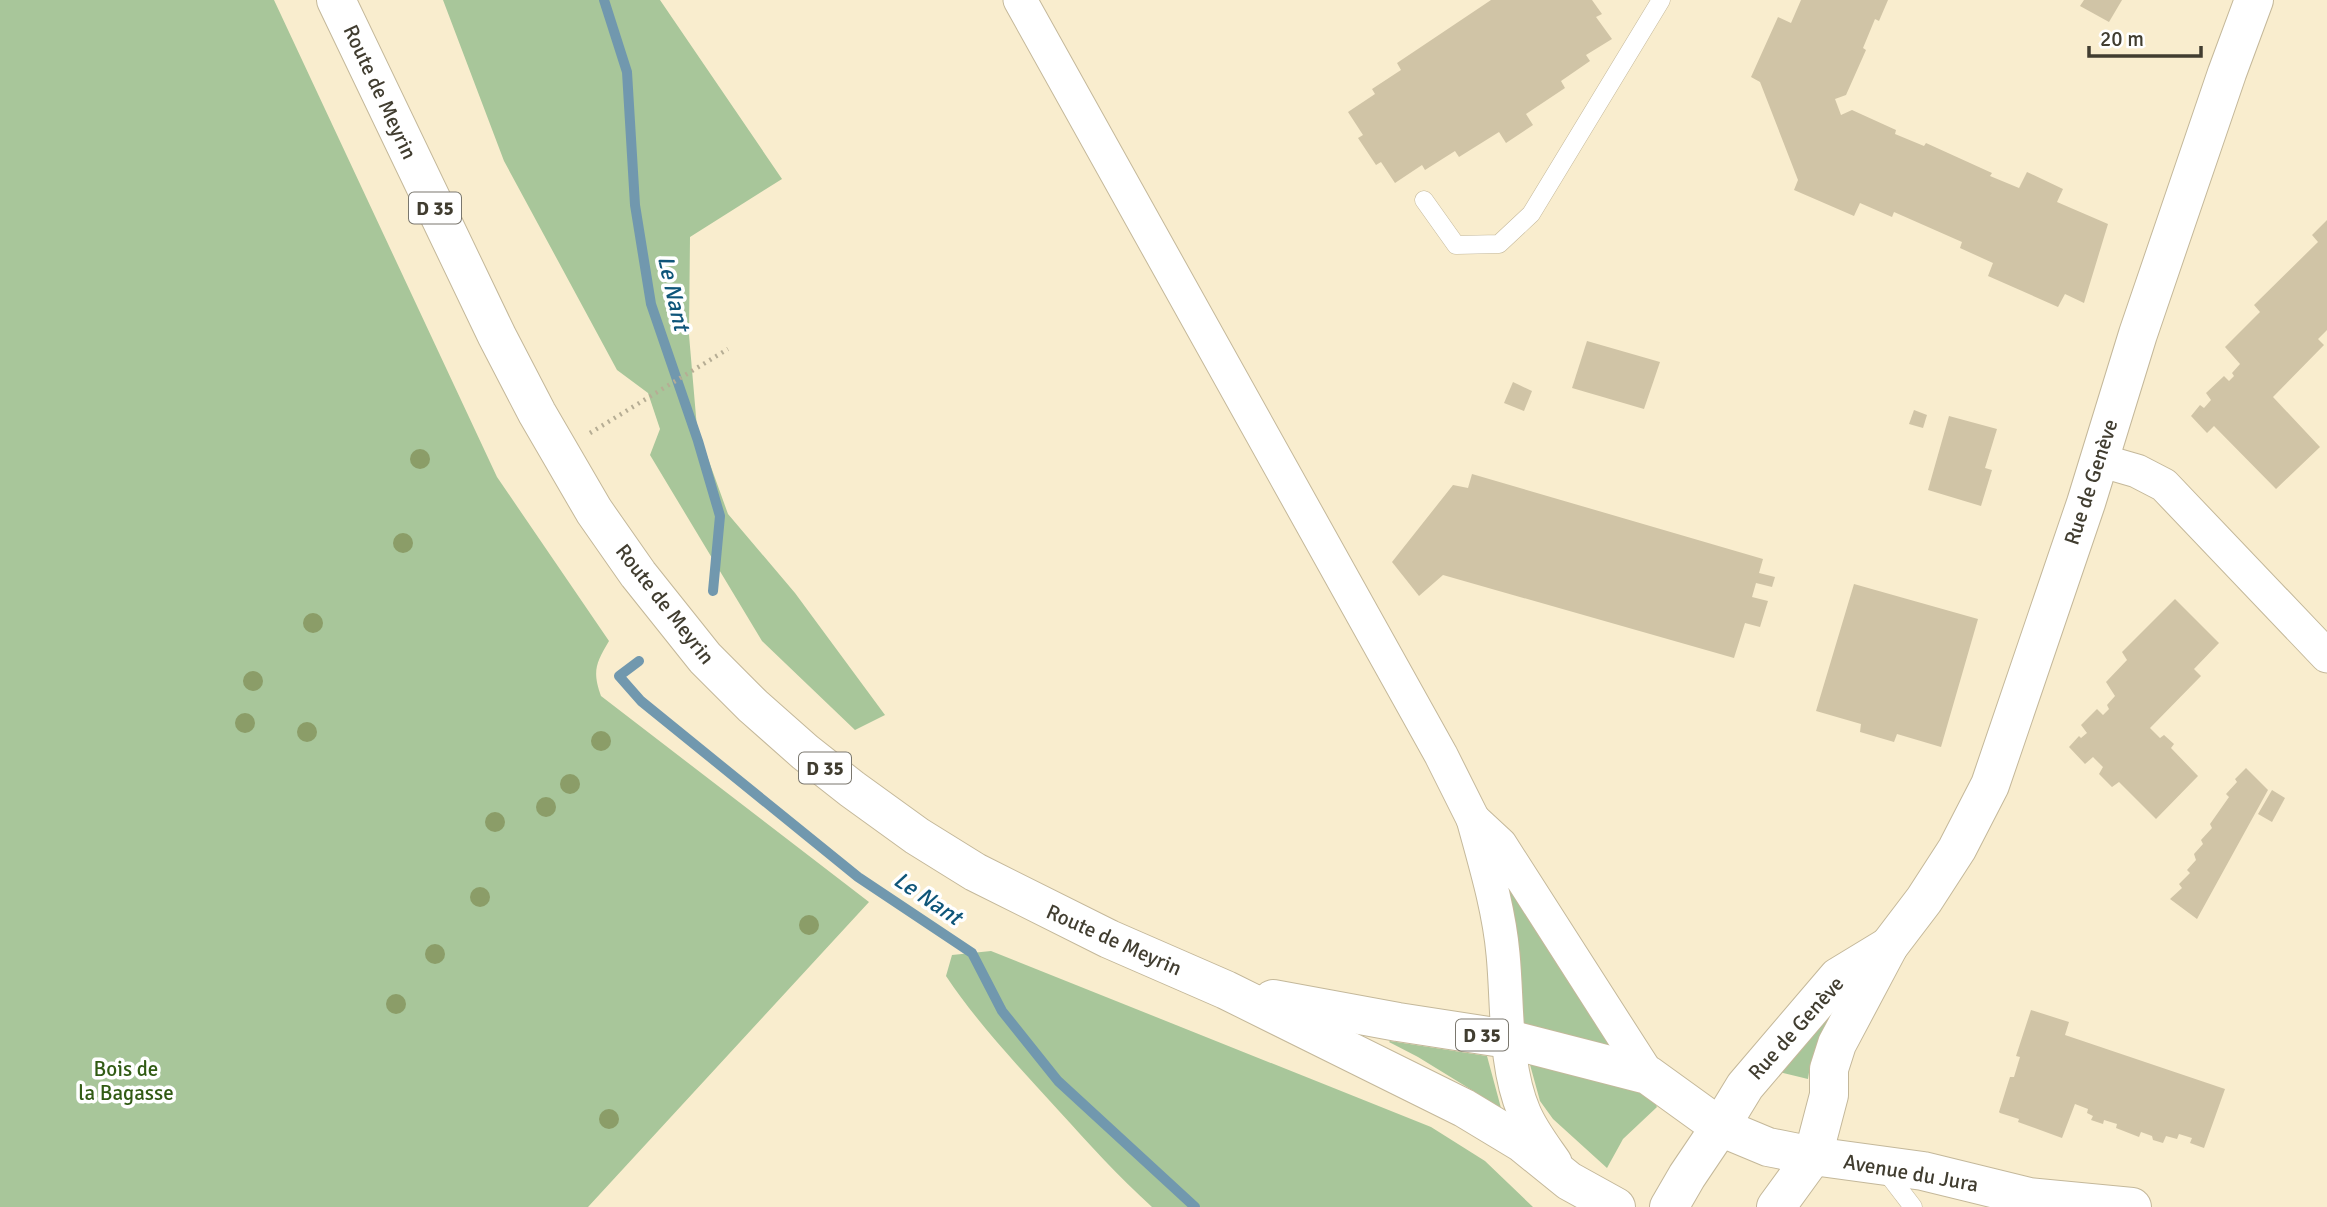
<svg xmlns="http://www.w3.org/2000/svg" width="2327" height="1207" viewBox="0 0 2327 1207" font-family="Signika,sans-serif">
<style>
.green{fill:#a8c69a}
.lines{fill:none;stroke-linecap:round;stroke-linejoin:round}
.stream{stroke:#7198ae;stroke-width:10}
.building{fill:#d0c4a6}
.service-casing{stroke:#c4b89a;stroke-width:19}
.minor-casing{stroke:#c4b89a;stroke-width:35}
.tertiary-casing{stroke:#c4b89a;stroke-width:40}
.primary-casing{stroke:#c4b89a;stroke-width:40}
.path{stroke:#b6ad94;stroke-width:4.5;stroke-dasharray:2 5;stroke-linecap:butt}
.service{stroke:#fff;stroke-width:18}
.minor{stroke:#fff;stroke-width:33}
.tertiary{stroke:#fff;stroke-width:38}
.primary{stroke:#fff;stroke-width:38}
.tree{fill:#8b9d68}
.labels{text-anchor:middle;stroke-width:7;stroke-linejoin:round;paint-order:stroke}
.shield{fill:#fff;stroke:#7a776e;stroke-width:2}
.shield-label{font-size:19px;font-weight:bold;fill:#413d30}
.street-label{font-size:21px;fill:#413d30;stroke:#fff}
.park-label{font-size:21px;fill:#315b14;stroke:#fff}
.water-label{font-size:23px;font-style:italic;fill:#0e5579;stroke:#fff}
</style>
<rect width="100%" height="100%" fill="#f9edce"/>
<g class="green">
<path d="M0 0H274L497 477 609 641C596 663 592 671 601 696L869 902 588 1207H0Z"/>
<polygon points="443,0 660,0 782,179 690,237 689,335 697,428 728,514 795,593 885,715 855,730 762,641 650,455 660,429 648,393 617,370 504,161"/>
<polygon points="1495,855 1615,1047 1522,1026"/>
<path d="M991 951 1431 1127 1485 1161 1533 1207H1152C1119 1177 1089 1144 1059 1111 1020 1068 978 1024 946 976L952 955Z"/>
<path d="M1854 985C1832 1017 1813 1039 1808 1079L1775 1071Z"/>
<polygon points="1390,1041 1487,1056 1501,1108 1418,1057 1389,1042"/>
<polygon points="1529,1061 1627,1087 1650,1096 1657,1107 1623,1139 1607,1168 1553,1119 1540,1101"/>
</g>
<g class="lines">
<g class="stream">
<polyline points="604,0 627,72 635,205 651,304 698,441 720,516 713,591"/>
<polyline points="639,661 619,676 641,701 858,877 972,953 1002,1011 1058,1081 1195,1207"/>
</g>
</g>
<g class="building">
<polygon points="1491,0 1592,0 1602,14 1596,17 1612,39 1586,55 1590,61 1561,81 1565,88 1526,114 1533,125 1506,143 1499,132 1459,157 1455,151 1425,170 1422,165 1395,183 1381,162 1376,165 1358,138 1363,135 1348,112 1375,94 1372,89 1401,70 1397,63"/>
<polygon points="1801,0 1888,0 1879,21 1875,19 1863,48 1866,50 1846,95 1835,99 1841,115 1852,110 1896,130 1895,134 1924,146 1926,143 1992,173 1990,176 2019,188 2027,172 2063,189 2057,202 2108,224 2084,303 2065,294 2058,307 1988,276 1993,263 1960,248 1962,242 1894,212 1892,217 1860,203 1854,216 1794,190 1798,180 1760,82 1751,77 1778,17 1791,23"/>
<polygon points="2084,0 2122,0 2109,22 2080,6"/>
<polygon points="2327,220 2327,330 2318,339 2324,345 2273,397 2320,447 2276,489 2214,426 2207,433 2191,416 2200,405 2204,408 2211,400 2206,393 2224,376 2229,381 2234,376 2232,373 2240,364 2225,347 2260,312 2254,305 2318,242 2312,235"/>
<polygon points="1587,341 1660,362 1644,409 1572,388"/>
<polygon points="1513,382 1532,391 1524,411 1504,403"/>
<polygon points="1914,410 1927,415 1923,428 1909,424"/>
<polygon points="1949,416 1997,429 1985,468 1992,470 1981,506 1928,490"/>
<polygon points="1472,474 1763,559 1759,573 1775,577 1772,587 1756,583 1752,597 1768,601 1760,627 1745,623 1734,658 1443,575 1419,596 1392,562 1453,485 1468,488"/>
<polygon points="1854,584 1978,619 1941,747 1897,734 1894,742 1860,732 1861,724 1816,711"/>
<polygon points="2175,599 2219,643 2194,669 2201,676 2150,728 2160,738 2164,735 2174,744 2171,748 2198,776 2156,819 2119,782 2112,787 2099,774 2103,767 2093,757 2085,764 2069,747 2079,736 2081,738 2087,733 2081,725 2097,709 2103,715 2109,709 2107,705 2115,696 2106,682 2127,660 2122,652"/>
<polygon points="2246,768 2268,790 2197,919 2170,899 2182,888 2179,884 2190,873 2187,870 2196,860 2194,854 2203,844 2201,840 2212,828 2210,824 2229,797 2226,794 2237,782 2235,779"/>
<polygon points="2272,790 2285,798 2272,822 2258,814"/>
<polygon points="2031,1010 2069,1022 2065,1035 2225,1089 2204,1148 2190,1143 2192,1138 2179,1134 2177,1139 2166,1136 2163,1143 2153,1140 2152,1136 2141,1132 2139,1137 2116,1128 2117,1124 2104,1120 2103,1124 2091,1120 2093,1116 2087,1113 2088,1109 2075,1104 2062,1138 2018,1122 2019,1119 2000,1113 1999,1112 2010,1077 2014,1077 2020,1057 2016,1056"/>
</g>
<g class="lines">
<g class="service-casing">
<g id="service">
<polyline points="1424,200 1456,245 1499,244 1531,214 1661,0"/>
<polyline points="1883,1168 1913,1207"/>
</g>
</g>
<g class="minor-casing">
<g id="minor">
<polyline points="1020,0 1441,755 1473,819"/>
<polyline points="2099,460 2137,471 2164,485 2327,656"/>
<path d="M1555 1162C1544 1146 1532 1131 1524 1112 1504 1065 1508 1005 1503 954 1499 909 1485 863 1473 819L1500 844 1648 1075"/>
</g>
</g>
<g class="tertiary-casing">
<g id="tertiary">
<polyline points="1720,1127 1745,1086 1838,977 1889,946"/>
<polyline points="1813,1156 1829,1095 1829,1069 1837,1044 1889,946 1924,900 1957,849 1990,785 2086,503 2138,334 2227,73 2254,0"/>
</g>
</g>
<g class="primary-casing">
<g id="primary">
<polyline points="336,0 497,336 537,413 594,511 638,574 705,658 753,706 805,752 852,789 917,836 975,872 1109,939 1226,990 1464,1108 1522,1143 1569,1181 1616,1207"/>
<polyline points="1273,999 1398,1022 1508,1039 1648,1075 1720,1127 1768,1147 1813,1156 1923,1171 2029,1197 2132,1207"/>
<polyline points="1669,1207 1687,1176 1720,1127"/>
<polyline points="1776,1207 1813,1156"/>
</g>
</g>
<polyline class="path" points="590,433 728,349"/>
<use href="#service" class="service"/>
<use href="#minor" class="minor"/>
<use href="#tertiary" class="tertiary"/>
<use href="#primary" class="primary"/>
</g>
<g class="tree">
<circle cx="420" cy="459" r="10"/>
<circle cx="403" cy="543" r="10"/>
<circle cx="313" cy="623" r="10"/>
<circle cx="253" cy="681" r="10"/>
<circle cx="245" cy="723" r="10"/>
<circle cx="307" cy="732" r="10"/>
<circle cx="601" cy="741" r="10"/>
<circle cx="570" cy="784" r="10"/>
<circle cx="546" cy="807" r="10"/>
<circle cx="495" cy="822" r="10"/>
<circle cx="480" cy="897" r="10"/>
<circle cx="809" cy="925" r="10"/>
<circle cx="435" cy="954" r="10"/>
<circle cx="396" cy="1004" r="10"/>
<circle cx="609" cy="1119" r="10"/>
</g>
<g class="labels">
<g class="shield">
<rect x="409" y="192.5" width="52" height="31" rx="5"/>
<rect x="799" y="752.5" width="52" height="31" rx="5"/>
<rect x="1456" y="1019.5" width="52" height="31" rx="5"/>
</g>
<g class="shield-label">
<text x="435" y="215">D 35</text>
<text x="825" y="775">D 35</text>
<text x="1482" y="1042">D 35</text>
</g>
<g class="street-label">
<text transform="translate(380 92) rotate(65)" y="7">Route de Meyrin</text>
<text transform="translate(2091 482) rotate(-72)" y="7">Rue de Genève</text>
<text transform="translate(665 604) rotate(52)" y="7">Route de Meyrin</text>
<text transform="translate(1114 940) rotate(24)" y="7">Route de Meyrin</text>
<text transform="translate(1796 1028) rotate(-48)" y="7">Rue de Genève</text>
<text transform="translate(1911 1173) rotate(10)" y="7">Avenue du Jura</text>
</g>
<g class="park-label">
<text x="126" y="1076">Bois de<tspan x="126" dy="24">la Bagasse</tspan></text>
</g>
<g class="water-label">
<text transform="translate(674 293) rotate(77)" y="8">Le Nant</text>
<text transform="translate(928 898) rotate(34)" y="8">Le Nant</text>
</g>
</g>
<path d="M2089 46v10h112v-10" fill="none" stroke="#413d30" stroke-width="3.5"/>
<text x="2100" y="46" font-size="21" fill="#413d30" stroke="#ffffff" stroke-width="5" paint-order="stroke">20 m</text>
</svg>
